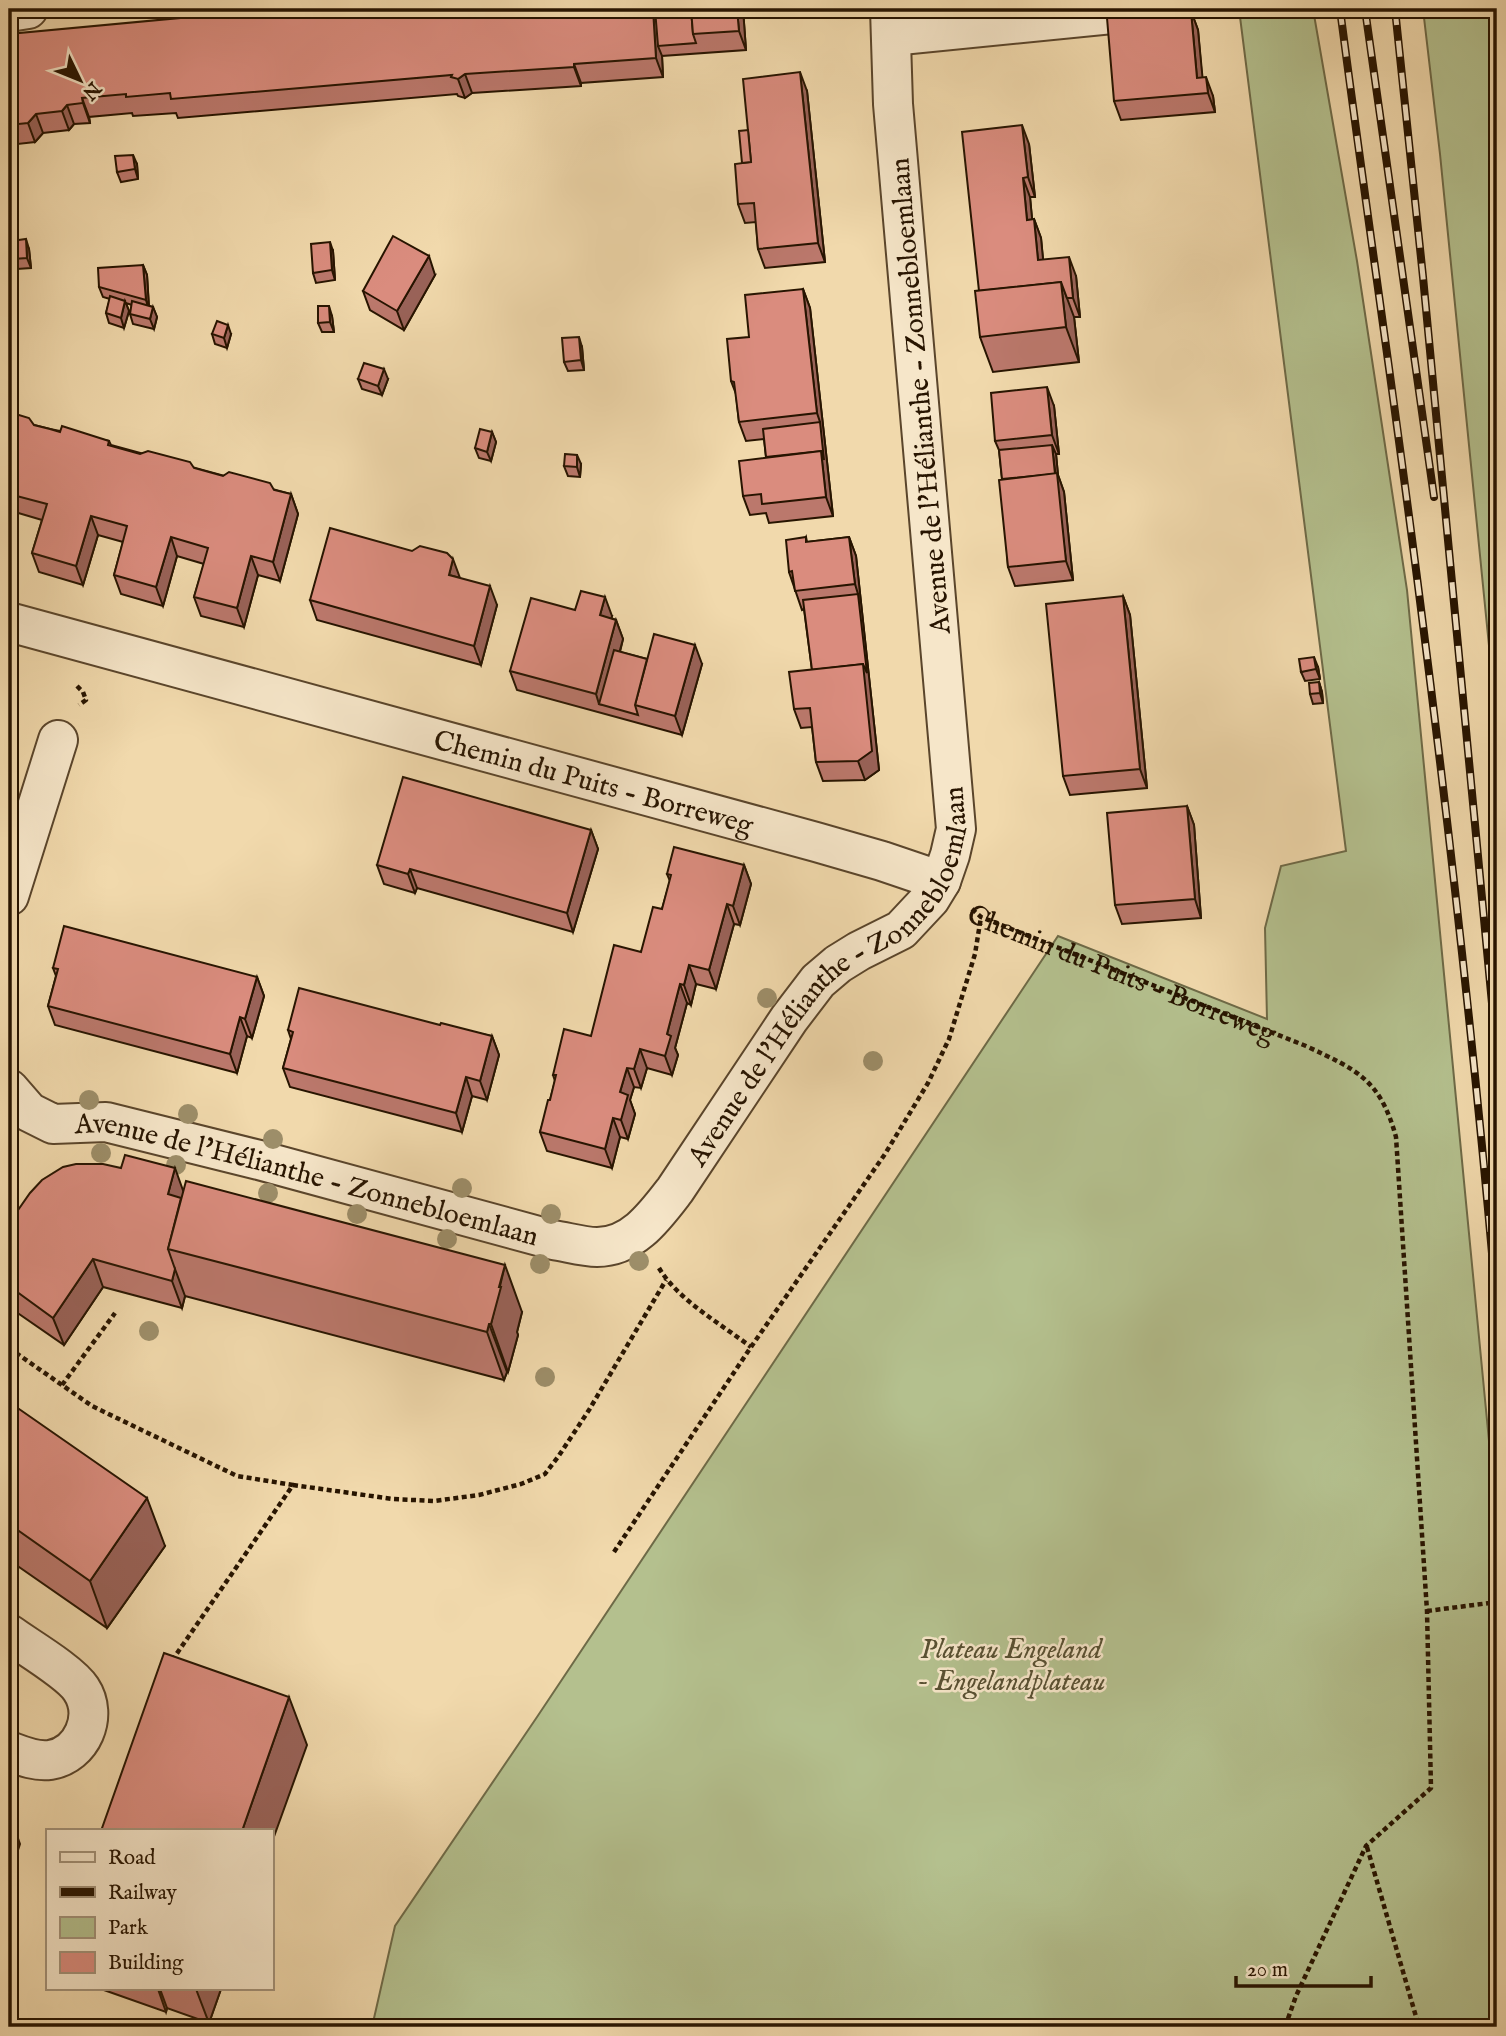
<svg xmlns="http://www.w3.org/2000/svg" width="1506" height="2036" viewBox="0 0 1506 2036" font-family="'IM FELL English',serif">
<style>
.green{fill:#b4c08e;stroke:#6e6a47;stroke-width:2}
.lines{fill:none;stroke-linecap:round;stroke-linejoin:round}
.minor-casing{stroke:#5a452b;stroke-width:42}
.path{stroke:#271400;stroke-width:4.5;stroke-dasharray:5 3.5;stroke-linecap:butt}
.minor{stroke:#f6e6c9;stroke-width:38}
.rail-casing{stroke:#271400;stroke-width:8}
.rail{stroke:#f6e6c9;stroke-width:5;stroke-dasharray:16;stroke-linecap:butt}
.tree{fill:#9d8e69}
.wall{fill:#bb786c;stroke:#271400;stroke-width:2}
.shaded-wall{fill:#996258;stroke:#271400;stroke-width:2}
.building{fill:#da8c7e;stroke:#271400;stroke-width:2}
.labels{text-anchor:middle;stroke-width:5;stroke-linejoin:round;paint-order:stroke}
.street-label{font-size:28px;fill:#271400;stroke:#f6e6c9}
.park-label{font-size:28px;font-style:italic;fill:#585032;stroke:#f6e6c9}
</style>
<rect width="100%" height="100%" fill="#f1d9ac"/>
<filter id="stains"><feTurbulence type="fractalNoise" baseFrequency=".00286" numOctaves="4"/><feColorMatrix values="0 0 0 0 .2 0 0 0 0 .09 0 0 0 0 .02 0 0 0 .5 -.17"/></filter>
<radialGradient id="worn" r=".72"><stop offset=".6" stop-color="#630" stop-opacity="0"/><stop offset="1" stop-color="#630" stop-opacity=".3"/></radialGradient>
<g class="green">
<polygon points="1239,9 1313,9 1357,261 1407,590 1497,1524 1497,2027 372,2027 395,1926 537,1717 1058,936 1267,1019 1265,928 1281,866 1346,851"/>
<polygon points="1423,9 1497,9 1497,726 1440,154"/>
</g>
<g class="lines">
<g class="minor-casing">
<g id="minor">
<polyline points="9,12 28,9"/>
<polyline points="891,36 1112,14 1112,9"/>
<path id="s2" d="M9 622 816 842 882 861 941 881"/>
<polyline points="9,896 58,740"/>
<path id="s3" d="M9 1089 29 1112 53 1124 106 1122 259 1160 553 1240C567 1242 583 1247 597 1247 633 1247 655 1216 675 1190L789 1019 818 981 838 964 859 951 901 930 930 899 941 881 950 855 956 829 893 104 890 9"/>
<path d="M9 1634C27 1647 70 1672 81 1689 99 1716 82 1755 50 1760 36 1762 22 1756 9 1751"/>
</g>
</g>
<g class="path">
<polyline points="77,686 83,692 86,700 79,705"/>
<path id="s1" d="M972 909 981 917 1306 1046C1357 1070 1380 1079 1396 1137L1427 1611 1431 1788 1366 1846 1296 1996 1285 2027"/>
<path d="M659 1268C678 1300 721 1324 751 1347"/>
<polyline points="9,1348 92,1406 237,1476 293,1485 171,1662"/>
<polyline points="62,1385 115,1313"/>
<polyline points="293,1485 393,1499 434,1501 479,1495 521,1484 545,1474 558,1457 589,1410 666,1280"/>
<polyline points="614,1552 751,1347 885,1154 928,1083 949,1039 975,954 981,917"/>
<polyline points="1427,1611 1497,1602"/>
<polyline points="1367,1847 1419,2027"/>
</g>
<use href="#minor" class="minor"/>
<g class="rail-casing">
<g id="rail">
<path d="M1340 9C1366 209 1396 409 1421 609 1451 843 1477 1076 1497 1310"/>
<polyline points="1365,9 1434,497"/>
<polyline points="1395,9 1423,277 1497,1056"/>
</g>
</g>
<use href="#rail" class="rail"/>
</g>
<g class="tree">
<circle cx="767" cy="998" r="10"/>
<circle cx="873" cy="1061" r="10"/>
<circle cx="89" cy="1100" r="10"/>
<circle cx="188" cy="1114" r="10"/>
<circle cx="273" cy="1139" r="10"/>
<circle cx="101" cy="1153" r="10"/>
<circle cx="176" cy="1165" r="10"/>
<circle cx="462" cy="1188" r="10"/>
<circle cx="268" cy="1193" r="10"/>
<circle cx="357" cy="1214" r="10"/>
<circle cx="551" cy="1214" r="10"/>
<circle cx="447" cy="1239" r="10"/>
<circle cx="639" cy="1261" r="10"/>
<circle cx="540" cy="1264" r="10"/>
<circle cx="149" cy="1331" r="10"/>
<circle cx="545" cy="1377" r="10"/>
</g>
<g class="wall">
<polygon points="743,9 746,50 662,56 663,77 581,83 581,86 472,93 465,98 458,96 457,94 178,118 176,113 133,116 132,113 89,117 90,123 74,124 69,130 43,133 35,142 9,145 9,34"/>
<polygon points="1191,11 1198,30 1202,77 1213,96 1215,112 1121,120 1114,101"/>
<polygon points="807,91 825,262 765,268 758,249 756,222 745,223 738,204 742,163 748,130"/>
<polygon points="1029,144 1035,197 1030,197 1032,219 1034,219 1041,238 1043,260 1076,276 1080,317 1074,317 1079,362 993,372 980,337 979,291"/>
<polygon points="137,164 138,179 121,182 117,172"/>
<polygon points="29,249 31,268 17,269 13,259"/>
<polygon points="333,251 335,280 316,283 313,273"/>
<polygon points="143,265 147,275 149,306 153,307 157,317 154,329 133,324 130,314 132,305 126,303 129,311 124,328 109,323 106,313 110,299 103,297 99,287"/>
<polygon points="435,275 404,330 370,310 363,291"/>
<polygon points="803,289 810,308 833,516 769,523 766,513 750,515 743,496 766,457 764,439 746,441 739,422 736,394 731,381 749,337"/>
<polygon points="332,316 334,332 322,332 318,323"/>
<polygon points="212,334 231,334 227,348 215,344"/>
<polygon points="582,347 584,370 568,371 564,362"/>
<polygon points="358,379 388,379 382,395 362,389"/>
<polygon points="1054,406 1059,454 1056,454 1058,475 1064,492 1073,580 1015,586 1008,567 1002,479 999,450 995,441"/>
<polygon points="9,412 34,425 50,429 109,441 111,445 291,494 298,514 280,581 258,575 244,627 201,616 194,597 204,564 177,556 163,606 121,594 114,575 123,542 98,535 83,585 39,572 32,553 42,520 15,512 9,536"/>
<polygon points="492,432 496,442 491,461 479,458 475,448"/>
<polygon points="581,464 580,477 568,476 564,466"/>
<polygon points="806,537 807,542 849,537 856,556 879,770 865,780 823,781 816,762 812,727 801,728 794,709 812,670 804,609 802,610 789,572"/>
<polygon points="460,578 497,605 481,665 317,620 310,600"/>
<polygon points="1123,596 1130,615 1147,788 1070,795 1063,776"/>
<polygon points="575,610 612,616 611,618 616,620 623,639 620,652 647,659 702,664 682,735 517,690 510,671"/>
<polygon points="1318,667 1320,679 1305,681 1301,672"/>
<polygon points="1319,682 1322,692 1323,703 1313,704 1310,694"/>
<polygon points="1187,806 1194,825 1201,918 1122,924 1115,905"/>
<polygon points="591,830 598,849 573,932 417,888 415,893 384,884 377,865"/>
<polygon points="744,865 751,884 740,925 734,924 716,989 696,984 691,1005 687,1003 675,1048 678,1055 672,1075 647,1068 641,1088 634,1087 630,1100 635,1114 628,1139 620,1137 612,1168 547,1151 540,1132 550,1100 555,1081 553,1075 591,1036 641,952 662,909 670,881 667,874"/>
<polygon points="53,968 257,977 264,996 252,1038 247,1036 237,1073 55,1025 48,1006 56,976"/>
<polygon points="440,1025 492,1036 499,1055 487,1100 472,1096 462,1132 290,1087 283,1068 291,1039 288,1030"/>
<polygon points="183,1191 522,1312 517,1332 518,1335 508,1372 507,1372 504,1380 185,1296 182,1308 103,1287 64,1345 9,1307 9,1223"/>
<polygon points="9,1402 165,1546 107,1628 9,1560"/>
<polygon points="101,1989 221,1989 209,2023 167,2008 166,2012"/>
</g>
<g class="shaded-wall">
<polygon points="653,9 658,9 658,46 662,56 663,77 656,58"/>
<polygon points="737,9 743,9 746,50 739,31"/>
<polygon points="1191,11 1198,30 1204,93 1197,78"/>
<polygon points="574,64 581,83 581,86 574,67"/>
<polygon points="800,72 807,91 825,262 818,243"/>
<polygon points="465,74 472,93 465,98 458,79"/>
<polygon points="1206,77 1213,96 1215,112 1208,93"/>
<polygon points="82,98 89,117 90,123 83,103"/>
<polygon points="67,105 74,124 69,130 62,111"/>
<polygon points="36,114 43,133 35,142 28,123"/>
<polygon points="1022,125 1029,144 1035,197 1028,177"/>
<polygon points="133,155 137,164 138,179 135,169"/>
<polygon points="1023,178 1030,197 1034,239 1027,220"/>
<polygon points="1034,219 1041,238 1045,279 1038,260"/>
<polygon points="26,239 29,249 31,268 27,258"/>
<polygon points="330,242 333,251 335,280 332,270"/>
<polygon points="429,256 435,275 404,330 397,311"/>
<polygon points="1069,257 1076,276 1080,317 1073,298"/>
<polygon points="143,265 147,275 149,310 146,300"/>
<polygon points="1061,282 1074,317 1079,362 1066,327"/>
<polygon points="803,289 810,308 833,516 826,497 821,451 820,422 817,413"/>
<polygon points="125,301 129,311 124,328 121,318"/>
<polygon points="329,306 332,316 334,332 330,322"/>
<polygon points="153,307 157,317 154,329 150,319"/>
<polygon points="228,325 231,334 227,348 224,338"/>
<polygon points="579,337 582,347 584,370 581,360"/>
<polygon points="384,369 388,379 382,395 378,386"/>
<polygon points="1047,387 1054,406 1059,454 1052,435"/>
<polygon points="492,432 496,442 491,461 487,452"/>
<polygon points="1052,445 1056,454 1058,475 1064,492 1073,580 1066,561"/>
<polygon points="577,455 581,464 580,477 577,467"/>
<polygon points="291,494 298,514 280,581 273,562"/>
<polygon points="9,495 15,512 9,536"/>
<polygon points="91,516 98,535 83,585 76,566"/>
<polygon points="171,537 177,556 163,606 156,587"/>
<polygon points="849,537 856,556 879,770 865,780 858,761 863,664 858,594 855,584"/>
<polygon points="251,556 258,575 244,627 237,608"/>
<polygon points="453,559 460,578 449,575"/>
<polygon points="490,586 497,605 481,665 474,646"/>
<polygon points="1123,596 1130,615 1147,788 1140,769"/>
<polygon points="605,597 612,616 607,635 600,615"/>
<polygon points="616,620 623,639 605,705 599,704 596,694"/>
<polygon points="695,645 702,664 682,735 675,716"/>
<polygon points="1314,657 1318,667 1320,679 1316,669"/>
<polygon points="9,660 16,679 9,707"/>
<polygon points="1319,682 1322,692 1323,703 1320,693"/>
<polygon points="1187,806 1194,825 1201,918 1195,899"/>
<polygon points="591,830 598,849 573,932 567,913"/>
<polygon points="744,865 751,884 740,925 733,906"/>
<polygon points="410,869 417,888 415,893 408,874"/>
<polygon points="727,904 734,924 716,989 709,970"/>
<polygon points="689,965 696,984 691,1005 684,985"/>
<polygon points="257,977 264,996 252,1038 245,1019"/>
<polygon points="680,984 687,1003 675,1048 678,1055 672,1075 665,1056 667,1034"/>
<polygon points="240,1017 247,1036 237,1073 230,1054"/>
<polygon points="492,1036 499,1055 487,1100 480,1081"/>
<polygon points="640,1049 647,1068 641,1088 634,1069"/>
<polygon points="627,1068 634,1087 630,1100 635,1114 628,1139 621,1120 620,1092"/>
<polygon points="466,1077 472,1096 462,1132 456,1113"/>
<polygon points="613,1118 620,1137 612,1168 605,1149"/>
<polygon points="175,1168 185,1196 178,1222 168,1194"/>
<polygon points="93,1259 103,1287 64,1345 53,1318"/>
<polygon points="505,1265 522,1312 517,1332 518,1335 508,1372 491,1324"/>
<polygon points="175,1269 185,1296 182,1308 172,1281"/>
<polygon points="489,1324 507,1372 504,1380 487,1332"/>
<polygon points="147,1498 165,1546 107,1628 90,1581"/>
<polygon points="289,1697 307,1745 271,1845 271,1831 242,1831"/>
<polygon points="9,1813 20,1844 9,1877"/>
<polygon points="158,1989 160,1989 167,2008 166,2012"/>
<polygon points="196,1989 221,1989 209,2023"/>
</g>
<g class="building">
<polygon points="276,9 653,9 656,58 574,64 574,67 465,74 458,79 451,77 452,75 171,99 170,93 126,97 126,94 82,98 83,103 67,105 62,111 36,114 28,123 9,125 9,34"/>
<polygon points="655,9 691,9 693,34 696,43 658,46"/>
<polygon points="691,9 737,9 739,31 693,34"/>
<polygon points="1191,11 1197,78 1206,77 1208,93 1114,101 1107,18"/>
<polygon points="800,72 818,243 758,249 754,203 738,204 735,164 751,162 743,79"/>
<polygon points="1022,125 1028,177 1023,178 1027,220 1034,219 1038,260 1069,257 1073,298 1067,298 1061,282 979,291 962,132"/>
<polygon points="748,130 751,162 742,163 739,131"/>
<polygon points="133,155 135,169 117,172 115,156"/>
<polygon points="393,236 429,256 397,311 363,291"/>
<polygon points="26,239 27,258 13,259 11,241"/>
<polygon points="330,242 332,270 313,273 311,244"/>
<polygon points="143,265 146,300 99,287 98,268"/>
<polygon points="1061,282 1066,327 980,337 975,291"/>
<polygon points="803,289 817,413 739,422 734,382 731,381 727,339 749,337 745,295"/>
<polygon points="110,296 125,301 121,318 106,313"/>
<polygon points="132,301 153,307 150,319 130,314"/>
<polygon points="318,306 329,306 330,322 318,323"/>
<polygon points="217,321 228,325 224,338 212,334"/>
<polygon points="579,337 581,360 564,362 562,338"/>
<polygon points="364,363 384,369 378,386 358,379"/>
<polygon points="1047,387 1052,435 995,441 991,393"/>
<polygon points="9,412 29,418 34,425 50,429 60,432 62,426 109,441 108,445 140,454 148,451 190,462 194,468 223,476 229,472 270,483 274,490 291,494 273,562 251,556 237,608 194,597 208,548 171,537 156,587 114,575 127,526 91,516 76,566 32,553 47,504 9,494"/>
<polygon points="820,422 824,460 821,451 766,457 763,429"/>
<polygon points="480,429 492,432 487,452 475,448"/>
<polygon points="1052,445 1055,474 1002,479 999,450"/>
<polygon points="821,451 826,497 762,504 761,494 743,496 739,461"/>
<polygon points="565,454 577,455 577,467 564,466"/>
<polygon points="1057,473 1066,561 1008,567 999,480"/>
<polygon points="330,528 412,551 420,546 447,553 453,559 449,575 490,586 474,646 310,600"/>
<polygon points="806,537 806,542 849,537 855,584 795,591 792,571 789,572 786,540"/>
<polygon points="581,591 605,597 600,615 616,620 596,694 510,671 531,598 575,610"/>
<polygon points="858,594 867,673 863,664 812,670 803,600"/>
<polygon points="1123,596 1140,769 1063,776 1046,604"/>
<polygon points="654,634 695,645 675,716 635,705"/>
<polygon points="614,650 647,659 635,705 638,715 599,704"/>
<polygon points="1314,657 1316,669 1301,672 1299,659"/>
<polygon points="863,664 872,751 858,761 816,762 810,708 794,709 789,672"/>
<polygon points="1319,682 1320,693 1310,694 1309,683"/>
<polygon points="403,777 591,830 567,913 410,869 408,874 377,865"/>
<polygon points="1187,806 1195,899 1115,905 1107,813"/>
<polygon points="674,847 744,865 733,906 727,904 709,970 689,965 684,985 680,984 667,1034 671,1036 665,1056 640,1049 634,1069 627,1068 620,1092 628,1095 621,1120 613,1118 605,1149 540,1132 548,1100 550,1100 556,1075 553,1075 564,1029 591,1036 614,945 641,952 653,907 662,909 671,875 667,874"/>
<polygon points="64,926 257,977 245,1019 240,1017 230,1054 48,1006 58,969 53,968"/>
<polygon points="299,988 440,1025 441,1023 492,1036 480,1081 466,1077 456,1113 283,1068 293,1032 288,1030"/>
<polygon points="125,1155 175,1168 168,1194 181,1198 168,1249 175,1269 172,1281 93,1259 53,1318 9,1286 9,1223 30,1193 42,1180 63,1167 76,1164 103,1164 121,1168"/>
<polygon points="186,1181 505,1265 499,1287 501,1287 491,1324 489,1324 487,1332 168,1249"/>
<polygon points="9,1402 147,1498 90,1581 9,1524"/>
<polygon points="164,1653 289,1697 242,1831 101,1831"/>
</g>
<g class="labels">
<g class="street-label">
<text transform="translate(919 396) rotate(-95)" y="10">Avenue de l'Hélianthe - Zonnebloemlaan</text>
<text dy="10" stroke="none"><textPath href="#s2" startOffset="606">Chemin du Puits - Borreweg</textPath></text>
<text dy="10" stroke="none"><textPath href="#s1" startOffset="164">Chemin du Puits - Borreweg</textPath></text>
<text dy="10" stroke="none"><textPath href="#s3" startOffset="990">Avenue de l'Hélianthe - Zonnebloemlaan</textPath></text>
<text dy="10" stroke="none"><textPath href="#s3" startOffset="318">Avenue de l'Hélianthe - Zonnebloemlaan</textPath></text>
</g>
<g class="park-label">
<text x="1011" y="1658">Plateau Engeland<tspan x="1011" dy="32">- Engelandplateau</tspan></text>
</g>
</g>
<rect width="1506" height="2036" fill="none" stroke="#f1d9ac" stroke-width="35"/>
<rect x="10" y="10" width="1485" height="2015" fill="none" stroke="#271400" stroke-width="3.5"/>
<rect x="18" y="18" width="1471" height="2001" fill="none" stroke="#271400" stroke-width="2"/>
<rect x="46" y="1829" width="228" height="161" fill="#f6e6c9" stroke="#a39279" stroke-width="2"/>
<rect x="60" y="1852" width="35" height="10" fill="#f6e6c9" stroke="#a39279" stroke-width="2"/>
<text x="108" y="1864" font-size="21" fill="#271400">Road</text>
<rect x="60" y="1887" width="35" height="10" fill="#271400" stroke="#a39279" stroke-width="2"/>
<text x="108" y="1899" font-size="21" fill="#271400">Railway</text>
<rect x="60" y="1917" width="35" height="21" fill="#b4c08e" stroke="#a39279" stroke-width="2"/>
<text x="108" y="1934" font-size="21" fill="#271400">Park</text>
<rect x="60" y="1952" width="35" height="21" fill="#da8c7e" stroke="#a39279" stroke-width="2"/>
<text x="108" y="1969" font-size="21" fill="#271400">Building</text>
<g transform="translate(80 80) rotate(133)" stroke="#f6e6c9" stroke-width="5" paint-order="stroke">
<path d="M0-5L12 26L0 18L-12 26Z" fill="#271400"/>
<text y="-10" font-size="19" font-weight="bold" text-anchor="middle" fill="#271400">N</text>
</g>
<path d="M1236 1976v10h135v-10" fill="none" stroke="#271400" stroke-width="3.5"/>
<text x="1247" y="1976" font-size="21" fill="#271400" stroke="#f6e6c9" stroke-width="5" paint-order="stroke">20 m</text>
<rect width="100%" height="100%" filter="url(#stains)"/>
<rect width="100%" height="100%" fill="url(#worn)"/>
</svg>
